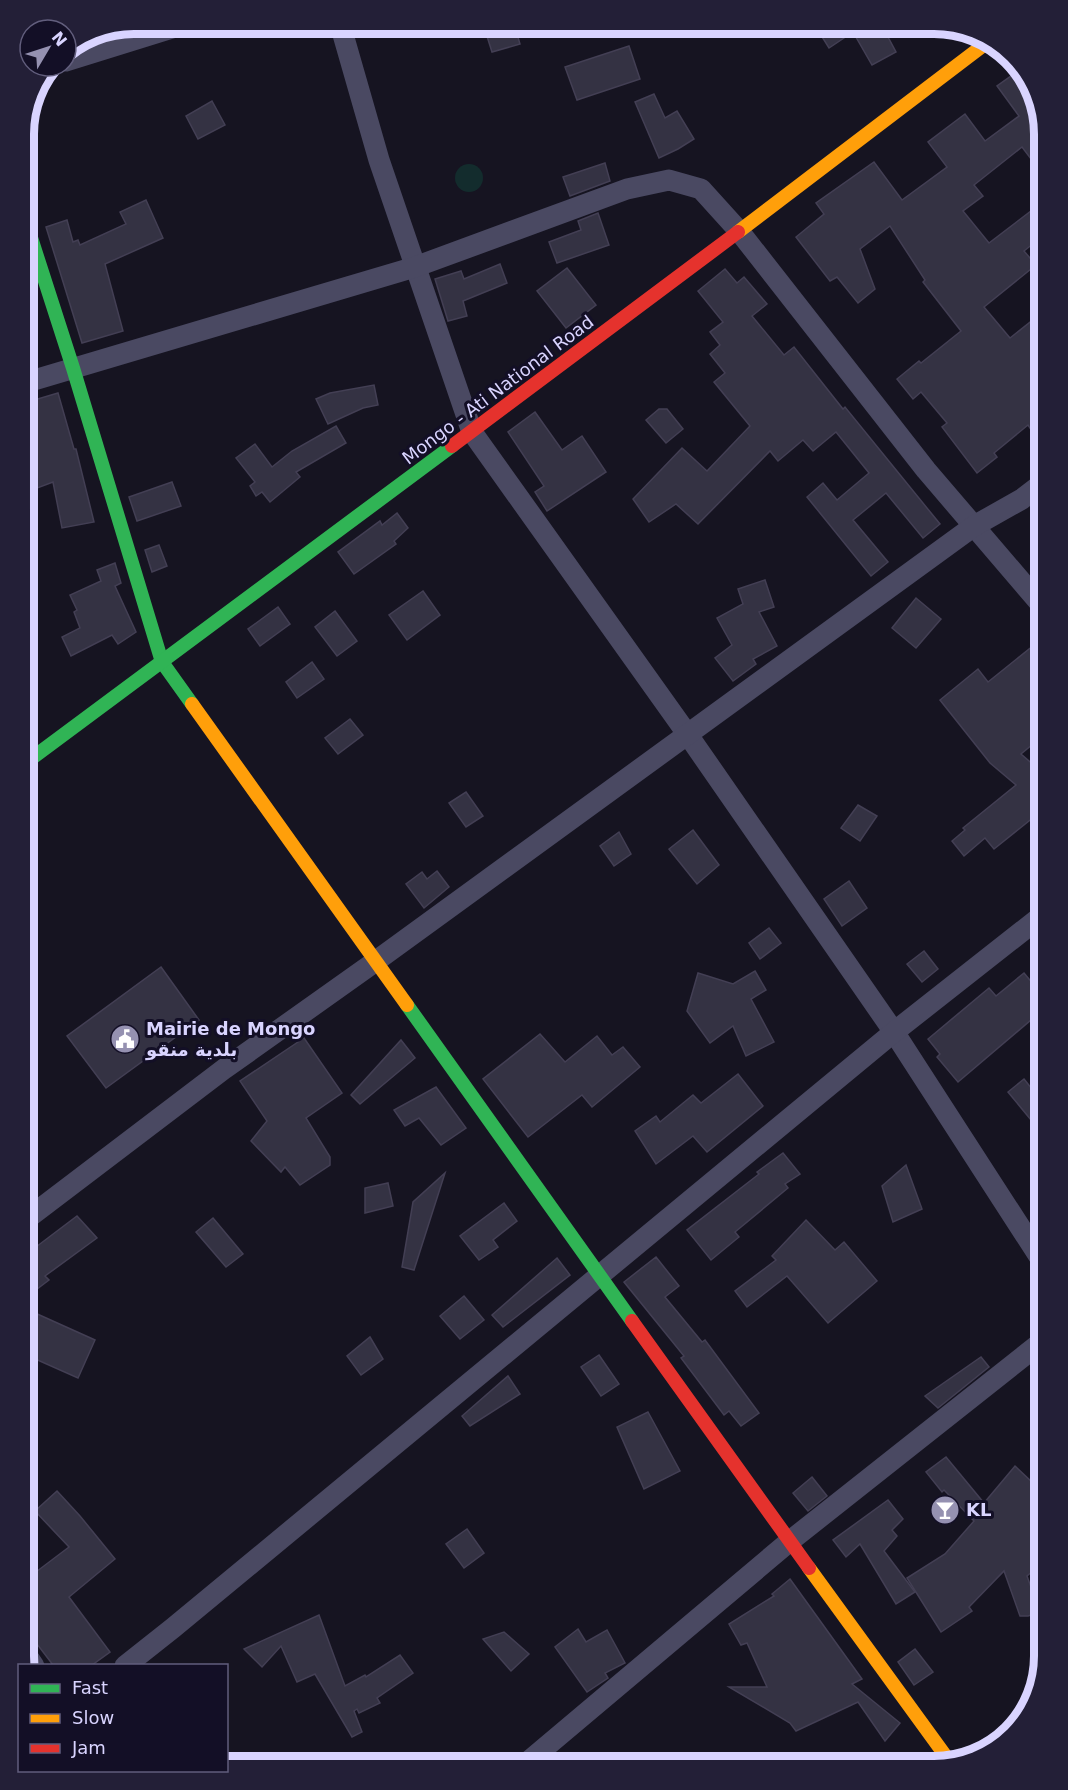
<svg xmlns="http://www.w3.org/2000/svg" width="1068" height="1790" viewBox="0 0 1068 1790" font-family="'DejaVu Sans',Cairo,sans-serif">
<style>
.green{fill:#132c2d}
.building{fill:#343243;stroke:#433f54;stroke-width:1.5}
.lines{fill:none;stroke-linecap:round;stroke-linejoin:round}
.street{stroke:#4a4962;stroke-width:21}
.fast{stroke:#30b455;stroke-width:14}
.slow{stroke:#ff9f0a;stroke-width:14}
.jam{stroke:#e5322d;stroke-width:14}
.labels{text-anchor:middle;stroke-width:6;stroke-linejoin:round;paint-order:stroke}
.street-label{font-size:18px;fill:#d9d4ff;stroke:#130f26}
.poi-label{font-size:18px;font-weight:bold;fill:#d9d4ff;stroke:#130f26;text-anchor:start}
.rim{fill:none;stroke:#d9d4ff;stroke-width:8}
</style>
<rect width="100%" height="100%" fill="#161421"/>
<circle class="green" cx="469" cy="178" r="14"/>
<g class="building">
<polygon points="505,24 514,24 520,44 492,52 485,30"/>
<polygon points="814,24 881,24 896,52 872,65 853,32 829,48"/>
<polygon points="629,46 640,79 577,100 565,67"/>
<polygon points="1018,71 1034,93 1044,134 1044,176 1022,147 974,185 983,196 963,211 989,243 1044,201 1044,235 1024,251 1036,265 984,307 1010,338 1044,311 1044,449 1028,425 994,453 997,457 977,473 942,427 947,423 921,392 913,399 897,379 919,361 921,363 961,331 923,282 925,280 890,226 860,249 875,289 858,303 837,277 830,281 796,237 824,214 816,203 874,162 902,200 947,167 928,142 965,114 985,141 1019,116 997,86"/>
<polygon points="654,94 665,118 677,111 694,139 678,149 659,158 635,102"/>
<polygon points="212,101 225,125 198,139 186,116"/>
<polygon points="605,163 610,181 570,196 563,177"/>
<polygon points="146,200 163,238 105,264 123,331 82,343 46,227 67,220 73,242 78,240 80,245 126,224 120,212"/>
<polygon points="598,213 609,245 557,263 549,242 581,230 578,221"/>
<polygon points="500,264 507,283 463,301 467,316 448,321 435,279 461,271 464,279"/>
<polygon points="567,268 596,305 566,328 537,291"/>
<polygon points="725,269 737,283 744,277 767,304 752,316 784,355 794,347 843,409 845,407 940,524 923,538 886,493 853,520 888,562 871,576 807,497 823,483 837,500 869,473 836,432 813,451 803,440 778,461 770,451 698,524 676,504 649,522 633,499 682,448 707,471 750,426 714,382 725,373 710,354 720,345 710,332 723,322 698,291"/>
<polygon points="374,385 378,405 363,408 328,424 316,399 330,393"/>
<polygon points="58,393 74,449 76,449 94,522 62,528 53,482 24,493 24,403"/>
<polygon points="659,409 667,409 683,429 666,443 646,420"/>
<polygon points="535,412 562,450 582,436 606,472 547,511 535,492 544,486 508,432"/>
<polygon points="336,426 346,443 296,472 300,477 270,502 262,492 256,496 250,486 255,482 236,458 255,444 272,467 292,451"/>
<polygon points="172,482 181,506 137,521 129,497"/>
<polygon points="397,513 408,528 394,541 396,544 354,574 338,552 380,521 382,525"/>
<polygon points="159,545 167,566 152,572 145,550"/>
<polygon points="115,563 121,583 115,586 136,632 118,644 112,635 71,656 62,637 80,628 74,612 77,610 70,595 101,581 97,570"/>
<polygon points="765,580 774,607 759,612 777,646 753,659 756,664 733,681 715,658 732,645 717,618 743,604 738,589"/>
<polygon points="423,591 440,615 407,640 389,615"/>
<polygon points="916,598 941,619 916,648 892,628"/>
<polygon points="278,607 290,624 260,646 248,629"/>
<polygon points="335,611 357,641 337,656 315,627"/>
<polygon points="1034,645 1044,658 1044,735 1021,754 1044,774 1044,809 994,849 985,838 964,856 952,841 965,830 963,828 1016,785 990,763 940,700 978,669 988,682"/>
<polygon points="312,662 324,679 297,698 286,682"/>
<polygon points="350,719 363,735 338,754 325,738"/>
<polygon points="466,792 483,816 466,827 449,803"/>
<polygon points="858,805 877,816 860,841 841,828"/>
<polygon points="693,830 719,865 697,884 669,849"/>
<polygon points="619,832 631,854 614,866 600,846"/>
<polygon points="437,871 449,887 424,908 406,884 422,872 427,879"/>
<polygon points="849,881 867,908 842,926 824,899"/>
<polygon points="769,928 781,943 760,959 749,943"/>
<polygon points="924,951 938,969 922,982 907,964"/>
<polygon points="161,967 199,1020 106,1088 67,1036"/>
<polygon points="755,971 766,990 751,999 774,1042 746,1056 733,1026 710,1043 687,1011 698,973 733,984"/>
<polygon points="1024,973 1044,997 1044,1009 958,1082 937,1057 940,1054 928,1039 989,988 996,996"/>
<polygon points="540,1034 565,1062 597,1036 612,1055 623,1047 640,1067 592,1107 582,1095 528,1137 483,1079"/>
<polygon points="304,1038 342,1093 306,1118 330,1157 330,1165 300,1185 285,1167 281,1172 251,1141 267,1121 240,1081"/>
<polygon points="401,1040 415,1058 360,1104 351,1095"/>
<polygon points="738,1074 763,1106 707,1152 693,1136 656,1164 635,1131 656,1116 660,1122 693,1095 701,1103"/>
<polygon points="1024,1079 1044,1104 1044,1109 1031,1120 1008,1092"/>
<polygon points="436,1087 466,1128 441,1145 419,1118 405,1126 394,1110"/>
<polygon points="783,1153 800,1174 785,1184 788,1188 735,1232 739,1237 711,1260 687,1230 759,1174 757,1172"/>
<polygon points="906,1165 922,1209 893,1222 882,1186"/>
<polygon points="445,1173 414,1270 402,1267 413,1202"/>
<polygon points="388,1183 393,1206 365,1213 365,1188"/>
<polygon points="504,1203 517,1221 493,1240 498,1247 479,1260 460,1236"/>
<polygon points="77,1216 97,1238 45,1276 49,1280 24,1299 24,1247 28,1253"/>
<polygon points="213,1218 243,1254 226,1267 196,1232"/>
<polygon points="806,1220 835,1250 844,1242 877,1281 828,1323 787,1276 747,1307 735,1291 776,1260 772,1256"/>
<polygon points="656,1257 679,1286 665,1297 702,1342 705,1340 759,1413 741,1426 729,1411 724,1415 681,1358 684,1356 624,1282"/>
<polygon points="557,1258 570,1275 503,1327 492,1315"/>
<polygon points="464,1296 484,1320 460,1339 440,1316"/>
<polygon points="24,1308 95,1340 78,1378 24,1354"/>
<polygon points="370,1337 383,1359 361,1375 347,1356"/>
<polygon points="599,1355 619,1384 601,1396 581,1367"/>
<polygon points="981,1357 989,1367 938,1408 925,1396"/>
<polygon points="508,1376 520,1394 470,1426 462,1416"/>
<polygon points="648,1412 680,1471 644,1489 617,1427"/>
<polygon points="946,1457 984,1503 1015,1466 1032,1482 1044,1465 1044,1562 1027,1576 1040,1612 1028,1616 1020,1616 1004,1571 969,1607 972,1611 941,1632 907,1578 945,1554 974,1521 944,1490 942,1492 926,1472"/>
<polygon points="812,1477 827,1496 808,1511 793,1493"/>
<polygon points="57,1491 80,1516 115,1559 69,1597 110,1652 92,1665 53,1665 24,1627 24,1581 69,1547 35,1511"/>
<polygon points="888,1500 903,1519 892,1530 897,1536 884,1551 915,1592 896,1604 860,1544 846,1557 833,1540"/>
<polygon points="467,1529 484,1553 464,1568 446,1544"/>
<polygon points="790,1579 862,1679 852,1684 900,1723 885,1741 858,1702 796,1731 790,1723 729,1687 767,1687 747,1643 741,1645 729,1624 774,1596 772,1594"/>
<polygon points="319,1615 345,1686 365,1675 366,1677 400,1655 413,1673 377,1698 380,1703 359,1713 357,1709 354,1711 362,1732 352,1737 315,1674 297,1682 281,1646 262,1667 244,1649"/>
<polygon points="578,1629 586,1642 607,1630 625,1663 605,1673 608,1678 587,1692 555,1647"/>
<polygon points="504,1632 529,1654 511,1671 483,1639"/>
<polygon points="915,1649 933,1672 914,1685 898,1662"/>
</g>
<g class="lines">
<g class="street">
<polyline points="340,24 379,160 472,432 688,735 894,1032 1044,1264"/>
<polyline points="66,61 185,24"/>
<polyline points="24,383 415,267 627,189 669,180 701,189 739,231 926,470 1044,608"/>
<polyline points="24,1221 224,1069 376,961 974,526 1022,499 1044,482"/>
<polyline points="24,1651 34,1666"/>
<polyline points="125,1666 173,1628 894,1032 1044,914"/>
<polyline points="523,1766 790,1541 1044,1340"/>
</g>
<g class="fast">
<polyline points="24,216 73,368 162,662 192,704"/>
<polyline points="24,764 452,446"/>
<polyline points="407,1005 632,1321"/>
</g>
<g class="slow">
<polyline points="738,232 989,41"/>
<polyline points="192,704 407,1005"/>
<polyline points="809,1568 950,1762"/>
</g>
<g class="jam">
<polyline points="452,446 738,232"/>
<polyline points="632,1321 809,1568"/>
</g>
</g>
<defs>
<g id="civic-disc" transform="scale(1.5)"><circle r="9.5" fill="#9591b1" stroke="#130f26"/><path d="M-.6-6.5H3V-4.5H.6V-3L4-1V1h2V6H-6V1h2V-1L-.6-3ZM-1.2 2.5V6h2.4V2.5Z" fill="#fff"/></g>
<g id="bar-disc" transform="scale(1.5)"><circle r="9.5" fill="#9591b1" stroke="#130f26"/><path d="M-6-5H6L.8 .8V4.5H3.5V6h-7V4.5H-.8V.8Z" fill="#fff"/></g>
</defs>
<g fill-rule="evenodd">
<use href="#civic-disc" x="125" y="1039"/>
<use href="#bar-disc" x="945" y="1510"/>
</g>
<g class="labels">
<g class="street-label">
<text transform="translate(498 390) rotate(-37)" y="6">Mongo - Ati National Road</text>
</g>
<g class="poi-label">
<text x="146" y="1035">Mairie de Mongo<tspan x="146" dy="21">بلدية منقو</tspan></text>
<text x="966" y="1516">KL</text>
</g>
</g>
<path d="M0 0H1068V1790H0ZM134 34H934A100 100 0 0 1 1034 134V1656A100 100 0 0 1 934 1756H134A100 100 0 0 1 34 1656V134A100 100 0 0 1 134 34Z" fill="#231f37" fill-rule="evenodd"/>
<path class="rim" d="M134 34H934A100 100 0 0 1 1034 134V1656A100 100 0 0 1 934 1756H134A100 100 0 0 1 34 1656V134A100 100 0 0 1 134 34Z"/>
<rect x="18" y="1664" width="210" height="108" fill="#130f26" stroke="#625e7d" stroke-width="1.5"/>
<rect x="30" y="1684" width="30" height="9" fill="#30b455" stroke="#625e7d" stroke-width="1.5"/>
<text x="72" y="1694" font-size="18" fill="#d9d4ff">Fast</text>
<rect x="30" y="1714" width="30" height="9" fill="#ff9f0a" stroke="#625e7d" stroke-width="1.5"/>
<text x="72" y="1724" font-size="18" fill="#d9d4ff">Slow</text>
<rect x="30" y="1744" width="30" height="9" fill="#e5322d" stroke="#625e7d" stroke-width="1.5"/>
<text x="72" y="1754" font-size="18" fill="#d9d4ff">Jam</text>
<g transform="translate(48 48) rotate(51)"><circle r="28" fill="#130f26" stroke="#625e7d" stroke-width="1.5"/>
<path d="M0-4.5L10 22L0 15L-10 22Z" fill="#9591b1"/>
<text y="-9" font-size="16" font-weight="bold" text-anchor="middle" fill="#d9d4ff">N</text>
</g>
</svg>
